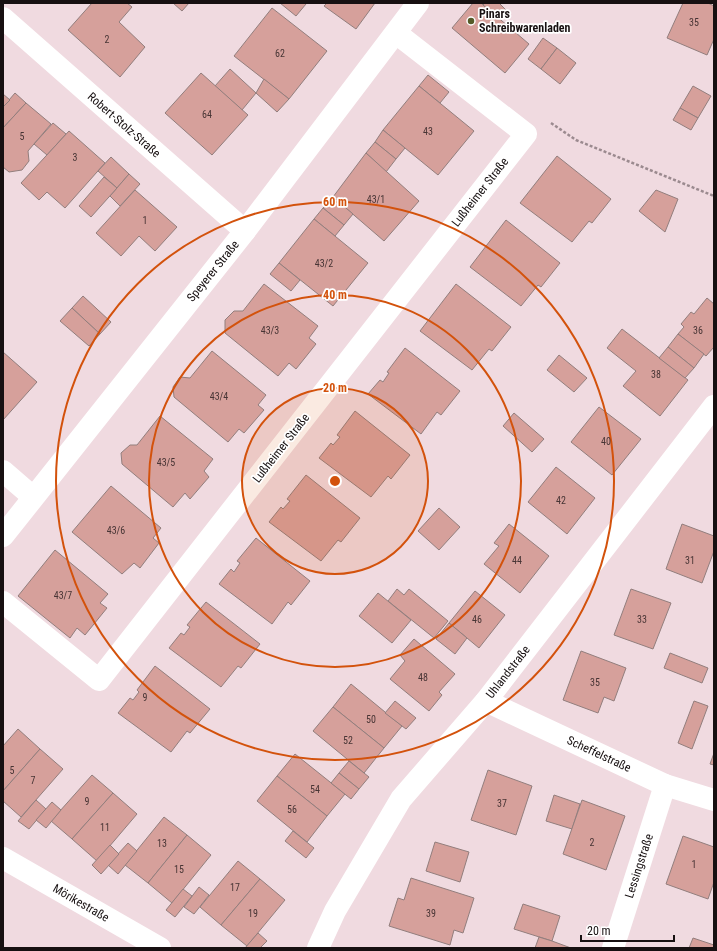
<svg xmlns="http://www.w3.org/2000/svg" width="717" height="951" viewBox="0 0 717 951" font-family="'Roboto Condensed',sans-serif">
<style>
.building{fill:#d6a09b;stroke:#927e7d}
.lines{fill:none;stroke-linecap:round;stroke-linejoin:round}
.path{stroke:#9b8a8f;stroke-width:2.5;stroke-dasharray:3 2;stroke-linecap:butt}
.minor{stroke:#fff;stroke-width:22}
.ring{fill:none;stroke:#d3520c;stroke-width:2}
.poi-dot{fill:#545a28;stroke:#fff;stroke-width:1.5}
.labels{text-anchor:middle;stroke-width:3.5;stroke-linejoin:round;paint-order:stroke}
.number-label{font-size:10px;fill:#473434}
.poi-label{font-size:12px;font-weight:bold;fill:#171011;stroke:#fff;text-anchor:start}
.street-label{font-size:12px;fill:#171011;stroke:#fff}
.centre{fill:#d3520c;stroke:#fff;stroke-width:2}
.ring-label{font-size:12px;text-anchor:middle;font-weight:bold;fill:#d3520c;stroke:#fff;stroke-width:3.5;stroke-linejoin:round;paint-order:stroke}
</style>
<rect width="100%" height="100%" fill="#f0dae0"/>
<g class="building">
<polygon points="92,3 127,3 132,7 119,22 145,47 120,77 68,30"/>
<polygon points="173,3 189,3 182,11"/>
<polygon points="280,3 305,3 306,4 296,16"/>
<polygon points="327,3 375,3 356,29 324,6"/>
<polygon points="473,3 481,3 529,44 505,73 452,28"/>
<polygon points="485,3 499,3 506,10 499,18 483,5"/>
<polygon points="683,3 708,3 714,6 714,39 707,55 667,38"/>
<polygon points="272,8 327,51 289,99 234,56"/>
<polygon points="543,38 557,48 541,69 528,59"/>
<polygon points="557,48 576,63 560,84 541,69"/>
<polygon points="230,69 256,93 242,110 215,86"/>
<polygon points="201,73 248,115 212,155 165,113"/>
<polygon points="428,75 449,92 440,103 419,86"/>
<polygon points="264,79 289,99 277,112 256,93"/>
<polygon points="419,86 474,131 438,175 383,130"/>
<polygon points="693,86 711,96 698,118 680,108"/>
<polygon points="15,93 26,103 3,128 3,107"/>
<polygon points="3,94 10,100 3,107"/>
<polygon points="26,103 51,124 28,151 29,161 22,170 9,172 3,167 3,128"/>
<polygon points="680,108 698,118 691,130 673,120"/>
<polygon points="53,123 66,134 47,155 34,144"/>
<polygon points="383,130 405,148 396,159 375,142"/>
<polygon points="69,131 105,163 65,208 47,192 39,200 21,183"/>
<polygon points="375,142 396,159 386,172 366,153"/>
<polygon points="366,153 419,201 384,241 333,197"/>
<polygon points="557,156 611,199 592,223 589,221 572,242 520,203"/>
<polygon points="111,157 129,174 117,188 98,171"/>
<polygon points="129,174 140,184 120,206 110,196"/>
<polygon points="104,177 117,188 91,217 79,206"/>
<polygon points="135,190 177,227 155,251 139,236 121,256 96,233"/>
<polygon points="656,190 678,199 665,232 639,211"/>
<polygon points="333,197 353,214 344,225 323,208"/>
<polygon points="323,208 344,225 335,236 314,219"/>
<polygon points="314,219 368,263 333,306 279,263"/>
<polygon points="506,220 560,263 541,287 538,285 521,306 470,267"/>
<polygon points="279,263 300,280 291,291 270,274"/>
<polygon points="264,284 318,326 309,338 316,344 296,369 289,363 278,376 225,333 225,320 234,311 243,311"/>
<polygon points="456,284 511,327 492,351 489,349 472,370 420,331"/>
<polygon points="83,296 111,322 100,334 72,308"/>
<polygon points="707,298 714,304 714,347 706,356 678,334 684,327 681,324 691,312 694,314"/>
<polygon points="72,308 100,334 89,346 60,321"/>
<polygon points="622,329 688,380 660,416 623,386 636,371 607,348"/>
<polygon points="678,334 704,354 694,368 668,347"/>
<polygon points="668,347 694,368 685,378 659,358"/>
<polygon points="405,348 460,391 441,415 437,412 421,434 368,394 380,380 383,382 389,373 387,372"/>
<polygon points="212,351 266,395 258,405 264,410 244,433 239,429 228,442 174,397 173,387 180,377 190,378"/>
<polygon points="3,352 37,382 3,420"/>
<polygon points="559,355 587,378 574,392 547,370"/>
<polygon points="599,407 641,439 612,475 571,442"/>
<polygon points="355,411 410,455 391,479 388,476 371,497 319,458 331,443 333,445 340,437 337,435"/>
<polygon points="514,413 544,439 532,452 503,426"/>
<polygon points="160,416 213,459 204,471 209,477 190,499 185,493 173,507 122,464 121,453 130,445 137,445"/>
<polygon points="556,467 595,498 567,534 528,502"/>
<polygon points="306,475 360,518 341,542 338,540 321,561 269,522 281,507 283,509 290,501 287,499"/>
<polygon points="111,486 161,528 153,538 159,543 140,568 134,563 122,574 72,532"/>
<polygon points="439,508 460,527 439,550 418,531"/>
<polygon points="509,524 549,556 520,593 484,564 499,546 494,543"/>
<polygon points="682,524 714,536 714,551 702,583 666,569"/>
<polygon points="256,538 310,581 291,605 288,602 272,624 219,584 231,569 234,572 240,563 237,561"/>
<polygon points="55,550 108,594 100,603 107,608 85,635 77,628 70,638 18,596"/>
<polygon points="397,589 404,595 409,589 448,621 434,638 388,601"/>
<polygon points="631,589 671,603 653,649 614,635"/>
<polygon points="475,591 505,615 479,648 449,623"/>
<polygon points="378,593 411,620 392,643 359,616"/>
<polygon points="206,602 260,644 241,668 238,666 221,687 169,648 181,633 184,635 190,627 187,625"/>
<polygon points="449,623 467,638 455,654 436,639"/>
<polygon points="414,639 455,674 439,692 442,695 429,711 390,679 405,661 400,655"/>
<polygon points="581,651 626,668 614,701 604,697 598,713 563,700"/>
<polygon points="670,653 708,668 702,683 664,668"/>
<polygon points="155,666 210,709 190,733 187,731 171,752 118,713 130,698 133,700 139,692 137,690"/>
<polygon points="351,684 402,726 384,748 333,707"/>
<polygon points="395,701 416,718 406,729 385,713"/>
<polygon points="694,701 708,706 692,749 678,743"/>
<polygon points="333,707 384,748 364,773 313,731"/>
<polygon points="18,729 40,749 3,791 3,746"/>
<polygon points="40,749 63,769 21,817 3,801 3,791"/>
<polygon points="714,753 714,765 710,764"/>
<polygon points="295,754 345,794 327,816 277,776"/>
<polygon points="349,761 369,777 359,789 339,773"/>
<polygon points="488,770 532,786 516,835 471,820"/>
<polygon points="339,773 359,789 351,799 331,783"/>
<polygon points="92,775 113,793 72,839 51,821"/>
<polygon points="277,776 327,816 307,842 257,801"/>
<polygon points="113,793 137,814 97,861 72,839"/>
<polygon points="554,795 580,804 572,829 546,821"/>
<polygon points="36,800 46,809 29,829 18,821"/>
<polygon points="582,800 625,816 606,870 563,854"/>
<polygon points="52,802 61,810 46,828 36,820"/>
<polygon points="164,817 187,835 148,883 125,865"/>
<polygon points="293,831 314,848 306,858 285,841"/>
<polygon points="187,835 211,855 172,903 148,883"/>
<polygon points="683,836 714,847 714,882 708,899 666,884"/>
<polygon points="435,842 469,852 460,882 426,871"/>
<polygon points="128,843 137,851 118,874 108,865"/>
<polygon points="110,845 119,854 101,874 92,865"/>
<polygon points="238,861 260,879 221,925 200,907"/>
<polygon points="411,878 474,898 463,933 454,930 450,945 389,926 398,898 404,900"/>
<polygon points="260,879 285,900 247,946 221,925"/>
<polygon points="199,887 209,895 194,914 184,907"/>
<polygon points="183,889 192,896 175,917 166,910"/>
<polygon points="523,904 560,916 552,941 514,929"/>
<polygon points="258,933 267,941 260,948 245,948"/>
<polygon points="539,937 552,941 571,948 535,948"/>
<polygon points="693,938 714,945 714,948 689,948"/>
</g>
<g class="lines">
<polyline class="path" points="551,123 576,140 714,196"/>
<g class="minor">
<polyline points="3,18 245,231"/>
<polyline points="3,471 33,497"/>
<polyline points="3,536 245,231 418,3"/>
<polyline points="3,602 99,680 526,134 396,33"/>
<polyline points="486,701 665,785 714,800"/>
<polyline points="3,858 160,948"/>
<polyline points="318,948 335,911 401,799 486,701 714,406"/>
<polyline points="613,948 665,785"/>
</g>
</g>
<circle cx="335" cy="481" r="93" fill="#d3520c" fill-opacity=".12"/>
<g class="ring">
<circle cx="335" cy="481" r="93"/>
<circle cx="335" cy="481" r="186"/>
<circle cx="335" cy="481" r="279"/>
</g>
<circle class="poi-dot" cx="471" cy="21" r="4"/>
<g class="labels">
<g class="number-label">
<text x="694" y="26">35</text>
<text x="107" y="43">2</text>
<text x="280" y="57">62</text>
<text x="207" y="118">64</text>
<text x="428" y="135">43</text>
<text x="22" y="140">5</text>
<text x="75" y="161">3</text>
<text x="376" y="203">43/1</text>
<text x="145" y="224">1</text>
<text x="324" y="267">43/2</text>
<text x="270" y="334">43/3</text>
<text x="698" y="334">36</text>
<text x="656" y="378">38</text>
<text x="219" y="400">43/4</text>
<text x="606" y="445">40</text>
<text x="166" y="466">43/5</text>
<text x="561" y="504">42</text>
<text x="116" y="534">43/6</text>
<text x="517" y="564">44</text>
<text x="690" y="564">31</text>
<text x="63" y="599">43/7</text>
<text x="477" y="623">46</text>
<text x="642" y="623">33</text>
<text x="423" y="681">48</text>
<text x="595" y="686">35</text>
<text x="145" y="701">9</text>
<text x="371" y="723">50</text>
<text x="348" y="744">52</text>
<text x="12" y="774">5</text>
<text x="33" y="784">7</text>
<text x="315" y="793">54</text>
<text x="87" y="805">9</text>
<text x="502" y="807">37</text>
<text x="292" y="813">56</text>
<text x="105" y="831">11</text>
<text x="592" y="846">2</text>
<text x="162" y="847">13</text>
<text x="694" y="868">1</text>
<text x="179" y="873">15</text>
<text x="235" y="891">17</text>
<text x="253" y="917">19</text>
<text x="431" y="917">39</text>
</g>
<g class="poi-label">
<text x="479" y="18">Pinars<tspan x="479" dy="14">Schreibwarenladen</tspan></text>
</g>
<g class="street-label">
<text transform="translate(124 125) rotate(41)" y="4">Robert-Stolz-Straße</text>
<text transform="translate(480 192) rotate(-52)" y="4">Lußheimer Straße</text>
<text transform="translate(213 271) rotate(-51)" y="4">Speyerer Straße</text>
<text transform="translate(281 448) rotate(-52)" y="4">Lußheimer Straße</text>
<text transform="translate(508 672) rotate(-52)" y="4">Uhlandstraße</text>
<text transform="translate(599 754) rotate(25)" y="4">Scheffelstraße</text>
<text transform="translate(639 866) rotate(-72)" y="4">Lessingstraße</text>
<text transform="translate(81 903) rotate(30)" y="4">Mörikestraße</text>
</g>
</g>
<circle cx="335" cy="481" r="6" class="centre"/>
<g class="ring-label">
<text x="335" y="206">60 m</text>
<text x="335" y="299">40 m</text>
<text x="335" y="392">20 m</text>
</g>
<rect width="717" height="951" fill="none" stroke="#171011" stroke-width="8"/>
<path d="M581 935v6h93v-6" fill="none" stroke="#171011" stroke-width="2"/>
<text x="587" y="935" font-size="12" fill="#171011" stroke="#ffffff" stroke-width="3" paint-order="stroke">20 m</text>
</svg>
